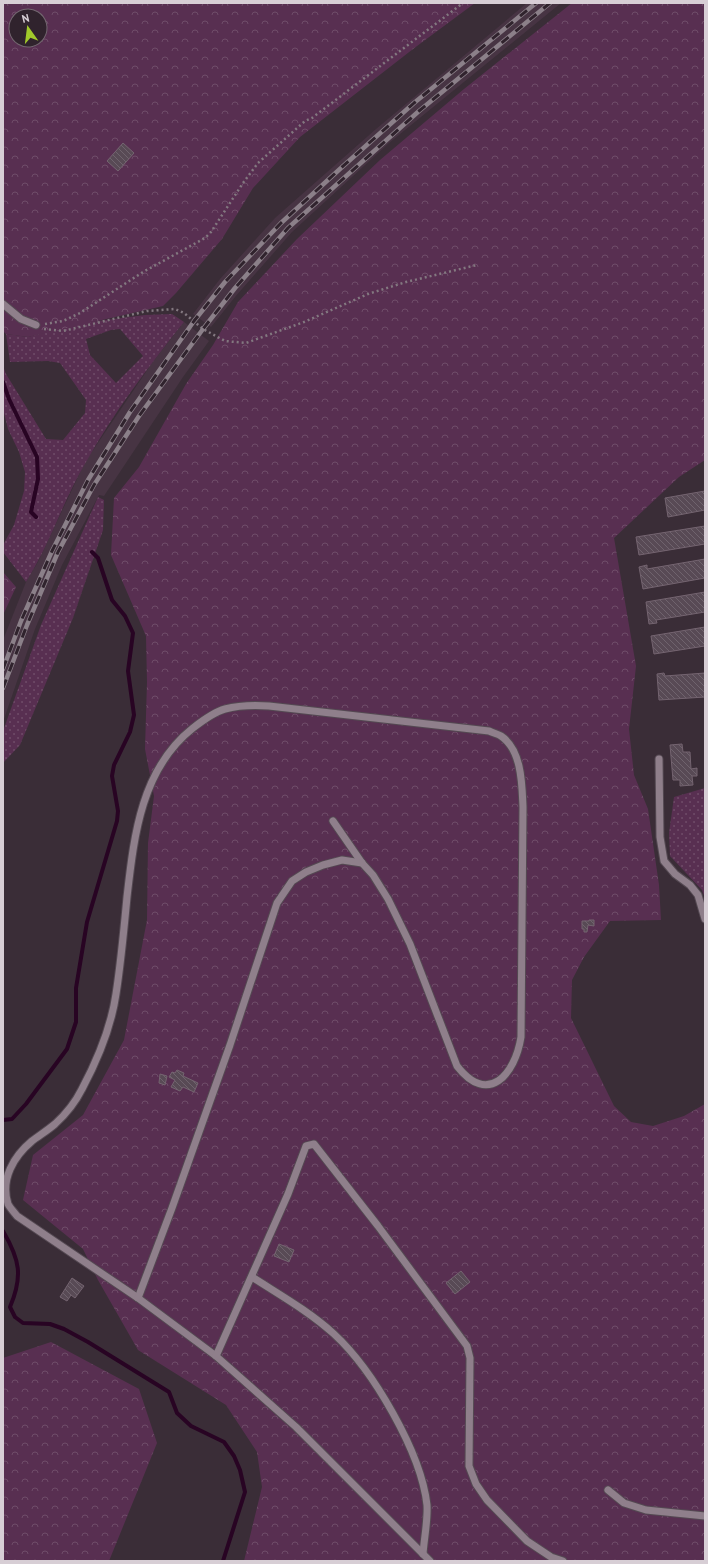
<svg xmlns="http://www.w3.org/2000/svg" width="708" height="1564" viewBox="0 0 708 1564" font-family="'PT Sans',sans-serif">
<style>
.built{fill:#473443}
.green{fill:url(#green-dots);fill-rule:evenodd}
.forest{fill:url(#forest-crowns);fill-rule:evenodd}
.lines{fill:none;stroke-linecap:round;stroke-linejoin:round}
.stream{stroke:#280423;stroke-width:4}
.building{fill:url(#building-back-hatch);stroke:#746470}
.minor-casing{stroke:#544952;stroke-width:9}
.path{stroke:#837880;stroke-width:2.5;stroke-dasharray:2 3;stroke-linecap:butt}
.minor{stroke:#8f7f8b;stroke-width:7}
.rail-casing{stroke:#8b8089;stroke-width:4.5}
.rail{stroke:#30232d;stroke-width:3;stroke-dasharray:9;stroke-linecap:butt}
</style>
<defs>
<pattern id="green-dots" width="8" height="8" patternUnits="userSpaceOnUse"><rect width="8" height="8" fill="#582f51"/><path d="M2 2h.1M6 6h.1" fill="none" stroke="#6f4c69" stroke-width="1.8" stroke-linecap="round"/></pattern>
<pattern id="forest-crowns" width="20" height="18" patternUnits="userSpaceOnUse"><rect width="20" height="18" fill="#582f51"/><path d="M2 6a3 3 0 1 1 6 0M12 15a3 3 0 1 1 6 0" fill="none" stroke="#6f4c69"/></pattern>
<pattern id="building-back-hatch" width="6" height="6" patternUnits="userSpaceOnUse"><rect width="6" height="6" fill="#584a55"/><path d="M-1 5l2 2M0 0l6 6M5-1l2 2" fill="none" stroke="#6f636d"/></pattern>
</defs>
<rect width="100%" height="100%" fill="#3a2d37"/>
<g class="built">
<polygon points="527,3 561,3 389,143 292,232 235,297 211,327 193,314 220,279 275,218 376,129"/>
<polygon points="184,322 209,341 183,377 104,496 99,495 62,565 35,629 3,722 3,640 26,582 38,562 85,462 152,363"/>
</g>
<g class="green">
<path d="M172 314 184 322C149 366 114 412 86 462 63 501 50 544 26 582L3 552V545L14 525 24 491 25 472 19 452 8 429 3 409V366L6 374 46 439 63 440 85 413 86 400 60 363 48 361 10 362 6 334 28 337 82 323 145 315ZM120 329 143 356 116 383 90 355 86 339 111 330Z"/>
<polygon points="98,497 104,500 103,530 73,618 20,745 3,763 3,731 41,625"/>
<polygon points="705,788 705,898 702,890 670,856 669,833 674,797"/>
</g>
<g class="forest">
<path d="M3 3H475L413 49 300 137 253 188 222 239 176 293 163 306 28 337 6 334 3 331ZM16 16H40V40H16Z"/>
<polygon points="572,3 705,3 705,460 679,477 614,538 636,666 629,729 634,775 648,809 659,885 661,920 610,921 584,957 572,980 571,1018 614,1106 631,1122 653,1126 684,1116 705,1104 705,1561 244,1561 262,1487 257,1452 226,1405 138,1350 98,1280 83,1249 23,1200 33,1155 83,1115 124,1040 147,920 148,843 154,796 145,749 147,682 146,636 111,555 114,498 139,467 186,384 213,345 238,302 297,239 380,160 464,89"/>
<polygon points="3,572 16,587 3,615"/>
<polygon points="51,1342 139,1389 157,1443 109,1561 3,1561 3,1358"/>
</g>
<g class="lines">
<g class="stream">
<polyline points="3,382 9,399 37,457 38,479 31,512 36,517"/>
<polyline points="3,1120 12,1119 26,1104 67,1049 76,1022 76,988 87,922 117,821 118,811 112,776 114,765 130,732 134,715 128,671 133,633 125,616 112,600 98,558 92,552"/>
<path d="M3 1231C20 1260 23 1276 10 1307L15 1317 23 1323 50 1324 64 1329 88 1342 169 1392 177 1413 191 1426 224 1442 234 1456 240 1470 245 1492 223 1561"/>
</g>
</g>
<g class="building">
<polygon points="123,143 134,153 118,171 107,161"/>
<polygon points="705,491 705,510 668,517 665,498"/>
<polygon points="705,526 705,544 639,555 636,537"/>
<polygon points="705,559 705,578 643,589 639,567 647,565 647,569"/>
<polygon points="705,592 705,612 656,620 657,623 649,624 646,602"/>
<polygon points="705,627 705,646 654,654 651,636"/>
<polygon points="664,673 665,676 705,673 705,697 659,700 657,674"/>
<polygon points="682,744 683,752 690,752 691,769 697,768 697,776 692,776 693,785 680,786 680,780 673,780 670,745"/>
<polygon points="589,920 594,920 594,926 588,925 587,932 584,932 584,929 582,929 582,921 589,921"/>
<polygon points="177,1070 184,1073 183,1076 198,1083 194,1092 183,1087 180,1091 171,1087 175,1080 169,1077 172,1072 175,1073"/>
<polygon points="160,1074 167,1076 165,1085 159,1083"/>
<polygon points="279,1244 294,1250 289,1262 274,1256"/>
<polygon points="461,1271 470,1282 455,1294 446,1283"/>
<polygon points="72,1278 84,1286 75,1298 71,1295 67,1301 60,1297"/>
</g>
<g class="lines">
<g class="minor-casing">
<g id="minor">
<polyline points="3,304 21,319 36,325"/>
<polyline points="659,759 660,837 664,861 675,874 690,885 698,895 705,919"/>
<path d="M333 821 362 863 373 875 388 899 410 944 457 1066C488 1106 515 1075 521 1037L523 807C522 785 522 750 501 736 498 734 493 733 489 731L269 706C254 705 240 705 225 709 214 712 202 721 193 728 141 769 134 836 127 897 124 929 121 962 116 994 111 1028 98 1059 82 1089 76 1101 66 1114 55 1124 48 1130 40 1135 32 1141 14 1156 0 1179 8 1204 10 1208 14 1212 17 1216L138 1298 216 1356 296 1427 430 1561"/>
<path d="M252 1277C280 1295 310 1312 334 1334 373 1370 421 1452 427 1505 428 1520 424 1539 423 1554"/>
<polyline points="138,1298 172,1208 230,1045 277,903 292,881 306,872 323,865 342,860 362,863"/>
<polyline points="216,1356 288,1194 306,1146 314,1144 378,1226 467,1346 470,1358 469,1466 476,1484 487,1500 527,1541 551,1557 563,1561"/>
<polyline points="608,1490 624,1503 646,1510 705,1516"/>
</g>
</g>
<g class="path">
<polyline points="45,324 63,321 80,313 143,272 205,238 211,232 243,183 258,163 305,121 312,118 463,3"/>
<polyline points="44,329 63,331 147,311 175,309 184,313 203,329 225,341 246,343 304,322 368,294 406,282 477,265"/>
</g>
<use href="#minor" class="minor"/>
<g class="rail-casing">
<g id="rail">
<polyline points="3,669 21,621 52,551 88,480 130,412 194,321 225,282 281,223 341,168 414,103 536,3"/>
<polyline points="3,688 27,625 58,552 94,485 139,416 203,329 235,288 288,228 419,111 550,3"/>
</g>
</g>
<use href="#rail" class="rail"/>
</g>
<rect width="708" height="1564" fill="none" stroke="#d7ced5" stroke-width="8"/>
<g transform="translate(28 28) rotate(346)"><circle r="19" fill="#30232d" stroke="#736770"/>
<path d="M0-3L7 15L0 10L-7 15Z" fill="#a1c92b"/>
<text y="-6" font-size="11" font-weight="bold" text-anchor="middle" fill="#d7ced5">N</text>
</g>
</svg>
